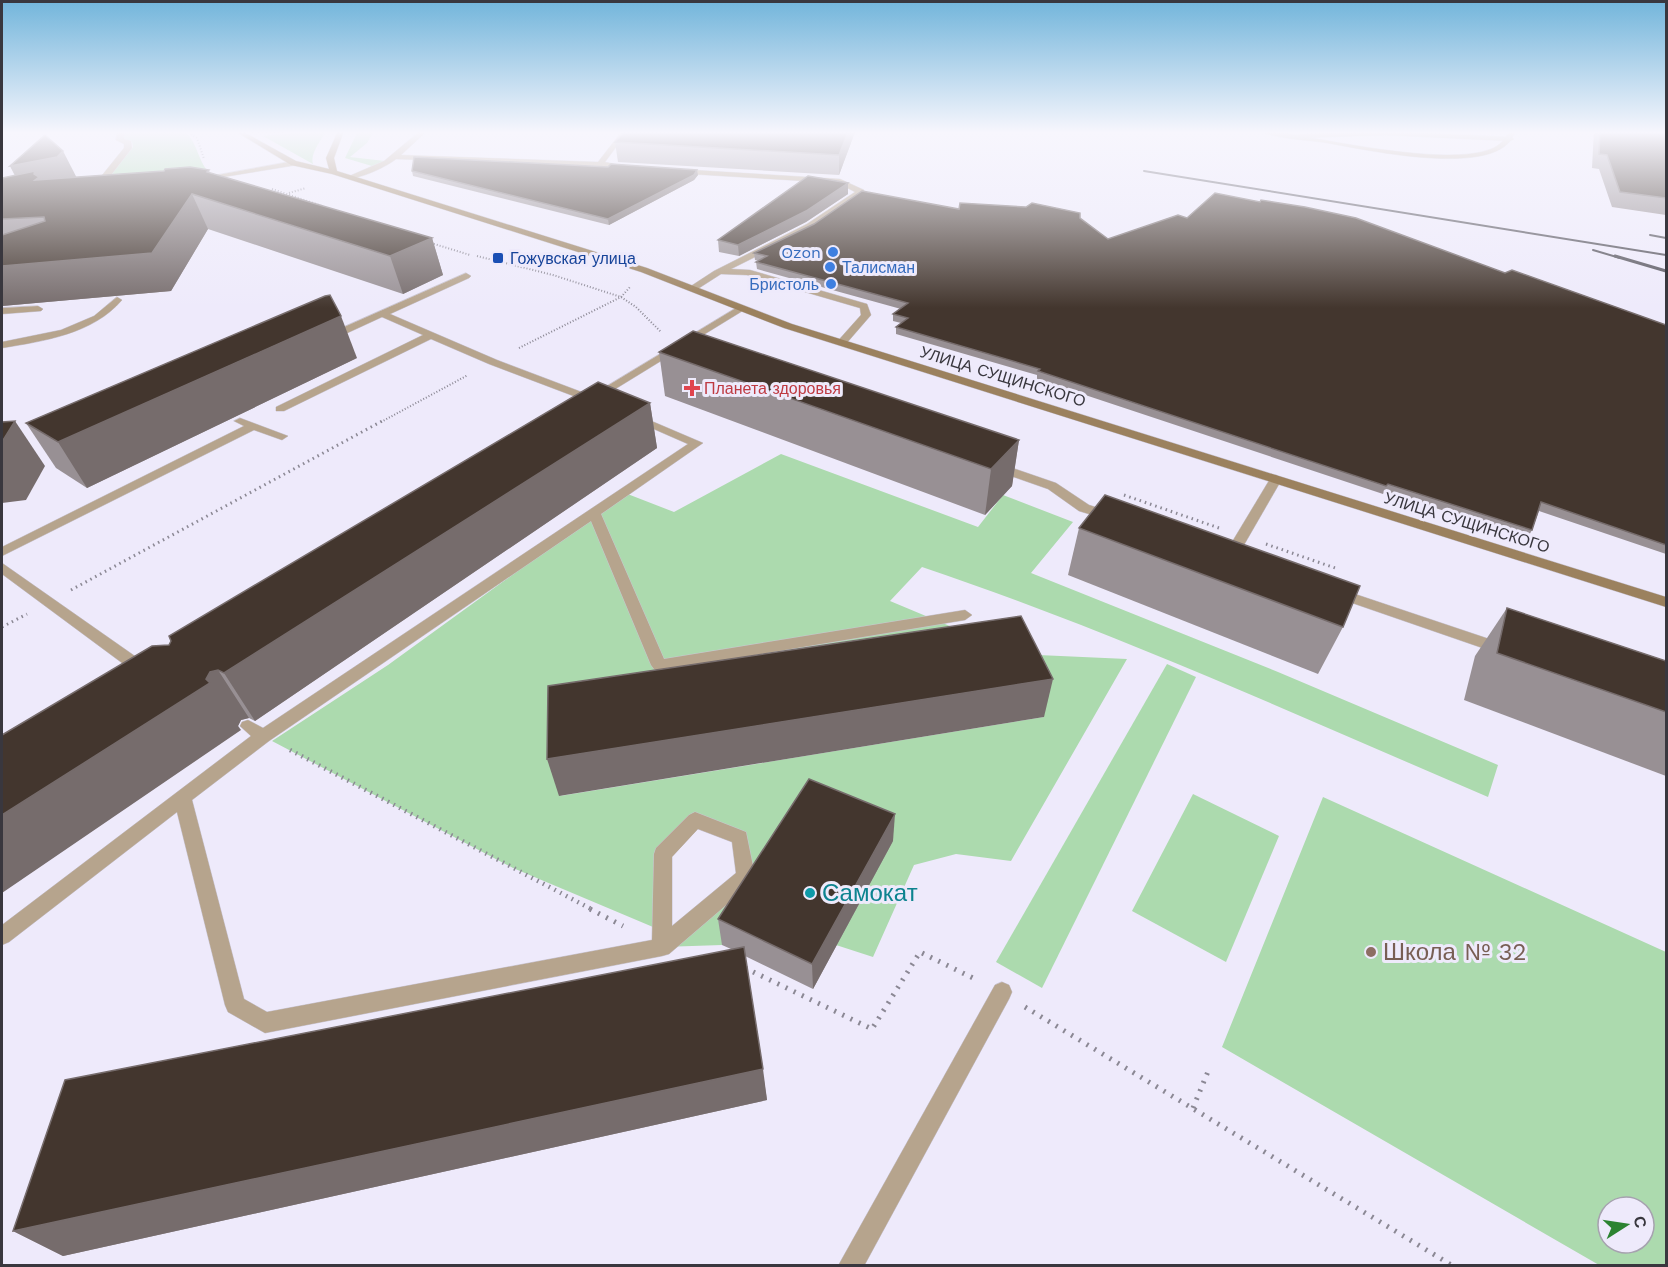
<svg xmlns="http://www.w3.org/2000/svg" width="1668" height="1267" viewBox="0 0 1668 1267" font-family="'Work Sans',sans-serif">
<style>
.green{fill:#acdaae;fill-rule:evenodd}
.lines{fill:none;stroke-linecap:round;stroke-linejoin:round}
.lane-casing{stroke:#cac6d5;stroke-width:1}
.street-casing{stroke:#cac6d5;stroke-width:1}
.secondary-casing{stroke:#cac6d5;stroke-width:1}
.path-far3{stroke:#8b8894;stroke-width:2;stroke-dasharray:1 2;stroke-linecap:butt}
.path-far2{stroke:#8b8894;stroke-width:3;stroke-dasharray:1.5 4;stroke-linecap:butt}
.path-far1{stroke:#8b8894;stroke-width:4.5;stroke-dasharray:1.5 5;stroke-linecap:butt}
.path{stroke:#8b8894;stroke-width:5;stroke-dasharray:2 7;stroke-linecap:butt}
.lane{fill:#b6a48d;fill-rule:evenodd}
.street{fill:#b6a48d;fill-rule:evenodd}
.secondary{fill:#9b815e;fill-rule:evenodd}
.rail-far1{stroke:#54525b;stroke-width:2}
.rail{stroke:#54525b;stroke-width:3}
.wall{fill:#989094}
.shaded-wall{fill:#766c6c}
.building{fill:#43362e;stroke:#766c6c;stroke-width:1.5}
.shop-dot{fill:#3f7fe0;stroke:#eeeafb;stroke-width:2}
.transit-dot{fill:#1a4fb4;stroke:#eeeafb;stroke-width:2}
.health-dot{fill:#e0444e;stroke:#eeeafb;stroke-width:2}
.culture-dot{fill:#0f9aa8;stroke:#eeeafb;stroke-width:2}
.education-dot{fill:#8d6e63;stroke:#eeeafb;stroke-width:2}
.labels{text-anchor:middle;stroke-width:6;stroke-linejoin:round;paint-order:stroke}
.far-shop-label{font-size:16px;fill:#366cbe;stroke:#eeeafb;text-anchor:end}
.far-transit-label{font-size:16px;fill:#164399;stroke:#eeeafb;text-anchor:start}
.far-street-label{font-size:16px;fill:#39373e;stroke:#eeeafb}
.far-health-label{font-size:16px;fill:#be3a42;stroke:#eeeafb;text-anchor:start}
.near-culture-label{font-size:24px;fill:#0d838f;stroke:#eeeafb;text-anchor:start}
.near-education-label{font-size:24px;fill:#785e54;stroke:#eeeafb;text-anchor:start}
</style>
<rect width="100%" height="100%" fill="#eeeafb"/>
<g class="green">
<path d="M124 131H184C196 140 197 156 206 169L101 186 133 147 132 142 123 139Z"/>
<path d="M314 131H326C321 141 310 153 313 164L263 136Z"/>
<polygon points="358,131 374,131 367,143 350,157 385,161 372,166 345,158"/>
<path d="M781 454 978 527 1003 495 1073 522 1031 573 1278 672 1498 765 1488 797C1301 717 1115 632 922 567L890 601 988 642 560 796 1044 717 1014 654 1127 659 1011 861 956 854 914 865 873 957 836 945 809 806 722 945 662 947 746 876 740 837 695 820 663 854 653 927 513 868 272 741 388 665 625 493 674 512Z"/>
<polygon points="1167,664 1196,677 1042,988 996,962"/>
<polygon points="1193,794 1279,836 1226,962 1132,911"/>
<path d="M1323 797 1666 952V1265H1599L1222 1047ZM1608 1207H1644V1243H1608Z"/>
</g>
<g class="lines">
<g class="lane-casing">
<g id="lane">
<polygon points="118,131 124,131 124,139 131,141 132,148 97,193 91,193 91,189 124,148 124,144 116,140"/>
<path d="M420 131H427L401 155 598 162 622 131H628L605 162 633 168 629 170 600 166 396 159C388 166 355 182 347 177L384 161Z"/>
<polygon points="1385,131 1510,137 1514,139 1510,141 1385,135 1300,138 1297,136 1300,134"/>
<polygon points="294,161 297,165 199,181 195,179"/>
<polygon points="676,169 840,179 864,190 864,194 813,228 731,269 750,270 867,304 871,315 845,345 836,343 861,315 860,308 747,275 721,274 696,290 688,288 714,271 807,224 855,192 838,183 673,173 673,169"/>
<polygon points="466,273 471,276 469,278 390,314 497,360 600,399 600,403 592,403 489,364 431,339 284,411 276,411 276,407 423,335 382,317 343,335 335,335 335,331"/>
<path d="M117 297 122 300C93 334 44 341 2 348V342L61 330 94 316Z"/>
<polygon points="38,306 43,309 41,311 2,314 2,308"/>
<path d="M635 414 703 443 601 514 664 659 965 610 972 615 965 620 659 671 654 669 651 665 591 521 269 741 192 800 244 999 267 1012 652 940 654 854 656 848 689 815 695 812 746 832 755 876 753 882 669 954 662 956 265 1033 228 1012 225 1005 177 812 9 942 2 945V925L251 736 240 726 242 722 248 720 263 728 688 444 631 419V415ZM698 829 732 842 736 873 672 926V857Z"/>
<polygon points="240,418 288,436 282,440 254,430 2,556 2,547 244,426 234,421"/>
<polygon points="995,462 1056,483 1089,505 1117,514 1119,517 1112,521 1079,511 1048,489 991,469 989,466 991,463"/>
<polygon points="1276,475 1282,479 1237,557 1235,560 1225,560 1223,557 1270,479"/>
<polygon points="2,563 149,666 151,670 149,674 137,674 2,574"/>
<polygon points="1337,588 1507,645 1510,649 1507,653 1497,653 1332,596 1330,593 1332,590"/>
<polygon points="1002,982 1009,985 1012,992 1009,999 864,1266 838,1266 995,985"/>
</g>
</g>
<g class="street-casing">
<g id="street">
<path d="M1260 131H1273C1324 139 1446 167 1491 149 1499 146 1506 139 1509 131H1515C1503 181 1363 149 1327 143 1309 140 1274 139 1260 131Z"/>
<polygon points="736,308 744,310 599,399 595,400 589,397"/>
</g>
</g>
<g class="secondary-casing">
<g id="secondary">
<polygon points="235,131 242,131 296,161 329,169 326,158 338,131 344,131 334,158 337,171 647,268 792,324 1666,597 1666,607 784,328 641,272 332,174 291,165"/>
<polygon points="249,131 285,131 282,133 252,133"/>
</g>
</g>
<g class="path-far3">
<polyline points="186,131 197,138 204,159"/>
<polyline points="272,189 322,206"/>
<polyline points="289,193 306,188"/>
<polyline points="431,243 470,255"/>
<polyline points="477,256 553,275 621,297 636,307 661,332"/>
<polyline points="519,348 621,297 630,287"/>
<polyline points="381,422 468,375"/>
</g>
<g class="path-far2">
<polyline points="1124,495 1219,528"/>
<polyline points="1266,544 1338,569"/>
<polyline points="71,590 384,420"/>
<polyline points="2,627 27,614"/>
</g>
<polyline class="path-far1" points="290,750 593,910"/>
<g class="path">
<polyline points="590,909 623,926"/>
<polyline points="745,968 872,1029 920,952 977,980"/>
<polyline points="1025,1007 1453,1266"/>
<polyline points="1193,1108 1209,1069"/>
</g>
<use href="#lane" class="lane"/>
<use href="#street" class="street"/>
<use href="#secondary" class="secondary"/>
<g class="rail-far1">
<polyline points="1144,171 1666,255"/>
<polyline points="1650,235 1666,238"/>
<polyline points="1593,250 1620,258"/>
</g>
<polyline class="rail" points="1615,256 1666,271"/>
</g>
<g class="wall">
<polygon points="1594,130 1666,130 1666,215 1612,207 1599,169 1592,168"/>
<polygon points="855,132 839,175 618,162 615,142"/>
<polygon points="10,166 76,177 209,170 210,173 432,238 443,275 403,294 208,229 171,291 2,306 2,178 15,176"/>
<polygon points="412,171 698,175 694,180 609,225 413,176"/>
<polygon points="848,183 848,194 806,222 739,256 719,252 718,240"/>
<polygon points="959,209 1080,218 1108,239 1187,218 1505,273 1666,325 1666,554 1539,511 1532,530 1528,537 1384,492 1383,494 1037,379 1037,375 896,334 896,327 901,323 893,321 893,314 901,309 757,269 756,262 759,261 755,260 754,253"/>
<polygon points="659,352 1019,440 1012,486 985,515 665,396"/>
<polygon points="357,358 87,488 56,468 26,423"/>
<polygon points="650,403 657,448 255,721 249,718 241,720 238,726 241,730 169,645"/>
<polygon points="1079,528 1343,627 1318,674 1068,575"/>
<polygon points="1507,608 1666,661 1666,776 1464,700 1475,656"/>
<polygon points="893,841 813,989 745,956 767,1100 63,1256 13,1231 731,949 722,945 718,919"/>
</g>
<g class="shaded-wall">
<polygon points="849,130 855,130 855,132 839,175 839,155"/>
<polygon points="63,151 81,186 30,202 10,166"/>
<polygon points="697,170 698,175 694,180 609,225 608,219"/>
<polygon points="848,183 848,194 806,222 739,256 738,245"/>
<polygon points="192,194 208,229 171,291 2,306 2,266"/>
<polygon points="432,238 443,275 403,294 390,256"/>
<polygon points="341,316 357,358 87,488 58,442"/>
<polygon points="650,403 657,448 255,721 224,673"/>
<polygon points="15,421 45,466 26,500 2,503 2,442"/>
<polygon points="1019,440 1012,486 985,515 991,469"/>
<polygon points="218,670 249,718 241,720 238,726 241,730 2,893 2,815 206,679 210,672"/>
<polygon points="1053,679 1044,717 559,796 547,759"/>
<polygon points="895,814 893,841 813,989 812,964"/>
<polygon points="763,1069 767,1100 63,1256 13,1231"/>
</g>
<g class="building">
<polygon points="626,130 849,130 839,155 615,142"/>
<polygon points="1600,130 1666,130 1666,198 1620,192 1607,155 1599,154"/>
<polygon points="45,135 63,151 57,157 10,166"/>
<polygon points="414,157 608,167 611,164 697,170 694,175 608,219 412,171"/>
<polygon points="190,167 209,170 207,172 432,238 390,256 192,194 152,253 2,266 2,235 45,221 44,217 2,219 2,178 35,171 34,174 39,177 35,180 164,171 165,169"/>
<polygon points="808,176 848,183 806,211 738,245 718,240"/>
<polygon points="862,191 959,209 960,203 1026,207 1032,203 1080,213 1080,218 1108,239 1178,215 1187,218 1215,193 1260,202 1261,200 1305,207 1356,218 1505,273 1512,270 1666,325 1666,545 1541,502 1532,530 1388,484 1386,486 1038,371 1040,369 896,327 908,318 893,314 908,303 756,262 767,256 754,253 814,224"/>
<polygon points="330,295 341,316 58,442 26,423 325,296"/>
<polygon points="693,331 1019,440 991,469 659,352"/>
<polygon points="598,382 650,403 224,673 218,670 210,672 206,679 210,683 2,815 2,735 152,646 169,645 171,641 169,636"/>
<polygon points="15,421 2,442 2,422"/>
<polygon points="1105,495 1360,586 1343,627 1079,528"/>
<polygon points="1507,608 1666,661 1666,712 1497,653"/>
<polygon points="1021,616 1053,679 547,759 548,686"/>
<polygon points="809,779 895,814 812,964 718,919"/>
<polygon points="744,947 763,1069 13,1231 65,1080"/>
</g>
<linearGradient id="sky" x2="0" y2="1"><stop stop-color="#72b5db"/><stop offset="0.43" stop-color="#f7f6fd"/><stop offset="1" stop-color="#f7f6fd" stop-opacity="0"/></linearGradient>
<rect width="1668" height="308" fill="url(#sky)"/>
<g class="shop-dot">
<circle cx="833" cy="252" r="6"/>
<circle cx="830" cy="267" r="6"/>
<circle cx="831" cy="284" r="6"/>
</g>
<rect class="transit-dot" x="492" y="252" width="12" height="12" rx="3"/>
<path class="health-dot" d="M689 379h6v6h6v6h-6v6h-6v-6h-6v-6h6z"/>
<circle class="culture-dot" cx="810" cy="893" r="6"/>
<circle class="education-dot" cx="1371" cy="952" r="6"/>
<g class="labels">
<g class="far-shop-label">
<text x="821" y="258">Ozon</text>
<text x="842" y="273" text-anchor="start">Талисман</text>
<text x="819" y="290">Бристоль</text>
</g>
<g class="far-transit-label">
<text x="510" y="264">Гожувская улица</text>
</g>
<g class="far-street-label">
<text transform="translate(1003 376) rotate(17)" y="6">УЛИЦА СУЩИНСКОГО</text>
<text transform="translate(1467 522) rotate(17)" y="6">УЛИЦА СУЩИНСКОГО</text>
</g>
<g class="far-health-label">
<text x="704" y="394">Планета здоровья</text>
</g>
<g class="near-culture-label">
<text x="822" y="901">Самокат</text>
</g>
<g class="near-education-label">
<text x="1383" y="960">Школа № 32</text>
</g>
</g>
<rect width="1668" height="1267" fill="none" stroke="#39373e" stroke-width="6"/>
<g transform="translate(1626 1225) rotate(78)"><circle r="28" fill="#eeeafb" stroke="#a6a2af" stroke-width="1.5"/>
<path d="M0-4.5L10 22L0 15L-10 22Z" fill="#2c8331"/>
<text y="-9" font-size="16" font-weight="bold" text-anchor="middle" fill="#39373e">С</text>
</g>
</svg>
